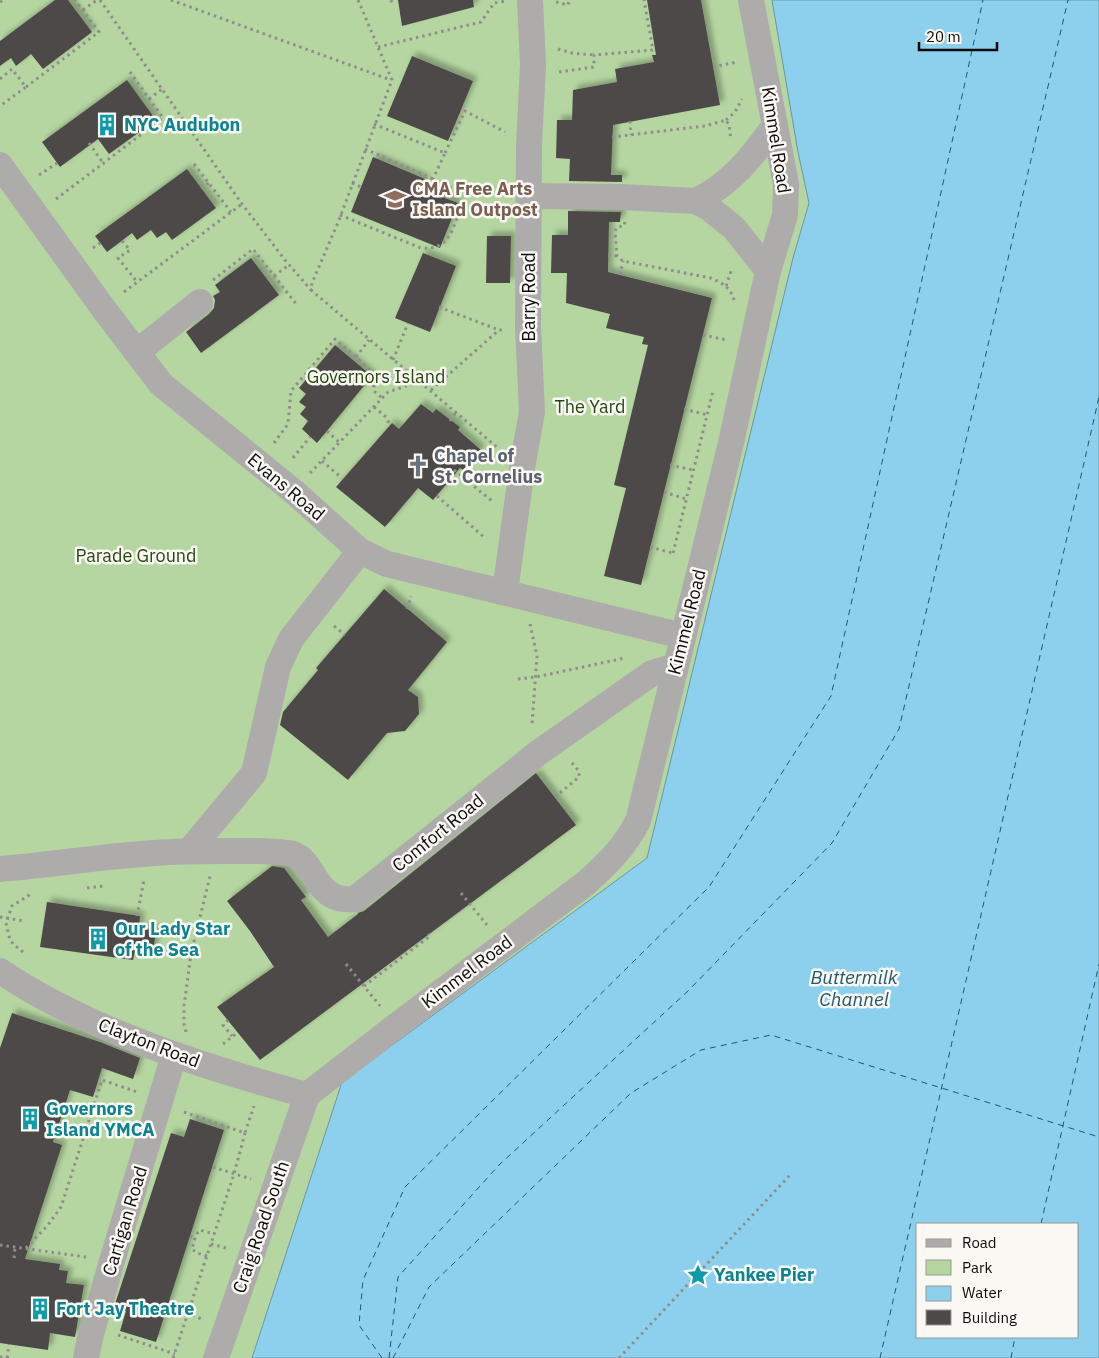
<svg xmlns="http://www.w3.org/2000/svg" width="1099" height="1358" viewBox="0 0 1099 1358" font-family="'IBM Plex Sans',sans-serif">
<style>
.green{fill:#b5d6a1}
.water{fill:#8cd0ed;stroke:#6695a9;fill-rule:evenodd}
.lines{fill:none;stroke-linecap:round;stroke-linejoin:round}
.ferry{stroke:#21586c;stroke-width:1;stroke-dasharray:6 5;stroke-linecap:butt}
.building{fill:#4e4a49;filter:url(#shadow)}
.path{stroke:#908e8c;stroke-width:3;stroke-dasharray:2.5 4;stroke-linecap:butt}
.street{stroke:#aeacab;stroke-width:26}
.labels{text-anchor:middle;stroke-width:5;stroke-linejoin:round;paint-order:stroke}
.culture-label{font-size:18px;font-weight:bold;fill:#0d838f;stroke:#f9f8f3;text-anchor:start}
.street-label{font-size:18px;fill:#0c0b0a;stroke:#f9f8f3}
.education-label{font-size:18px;font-weight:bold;fill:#785e54;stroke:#f9f8f3;text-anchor:start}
.park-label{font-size:18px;fill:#28460f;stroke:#f9f8f3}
.worship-label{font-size:18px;font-weight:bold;fill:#5b616d;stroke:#f9f8f3;text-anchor:start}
.water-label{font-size:19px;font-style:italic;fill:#21586c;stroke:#f9f8f3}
</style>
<defs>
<filter id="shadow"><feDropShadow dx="4.5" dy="-4.5" stdDeviation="2.5" flood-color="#0004"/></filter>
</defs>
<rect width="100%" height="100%" fill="#eceae6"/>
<polygon class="green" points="0,0 772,0 798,152 809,202 793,258 647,858 342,1082 252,1358 0,1358"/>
<path class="water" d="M772 0H1099V1358H252L342 1082 647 858 793 258 809 203 798 152ZM918 1224H1078V1337H918Z"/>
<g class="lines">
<g class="ferry">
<polyline points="1041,1224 1099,964"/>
<polyline points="382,1358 359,1325 363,1280 405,1187 709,887 831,696 983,0"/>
<polyline points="389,1358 398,1277 499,1165 688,991 832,843 899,729 1068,0"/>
<polyline points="393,1358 429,1287 631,1093 701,1050 771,1035 1099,1137"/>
<polyline points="880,1358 1099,397"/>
<polyline points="1011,1358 1015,1337"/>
</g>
</g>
<g class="building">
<polygon points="55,0 68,0 92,32 43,69 31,54 16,66 11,58 0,66 0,41"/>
<polygon points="398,0 473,0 474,7 402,26"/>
<polygon points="647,0 701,0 720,105 613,125 611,175 622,175 622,182 569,181 570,159 556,158 557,120 572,120 573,90 617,82 615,69 654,62 652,55 656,55"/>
<polygon points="412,56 473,81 448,141 387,116"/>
<polygon points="127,80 156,120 109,154 98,139 60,167 42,142"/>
<polygon points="373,157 425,179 421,189 458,203 440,248 351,212"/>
<polygon points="187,169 216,208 172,240 166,232 157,238 151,230 137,240 132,233 107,252 95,236"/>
<polygon points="568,211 621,212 620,222 609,222 608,272 712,298 641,585 604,576 626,488 614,485 648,345 642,344 644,337 606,328 610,314 566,303 567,273 551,273 552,235 568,235"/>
<polygon points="487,236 511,236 510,283 486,283"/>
<polygon points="423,253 456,266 430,332 395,318"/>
<polygon points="251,258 279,295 201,353 186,332 209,314 214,308 215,300 213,296 220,292 215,285"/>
<polygon points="335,345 372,376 317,443 302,429 308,421 300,414 306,407 299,402 306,394 299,388"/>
<polygon points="421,404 433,413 436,409 460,427 458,430 481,450 463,470 460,468 433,500 418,488 385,527 336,487 392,423 399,429"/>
<polygon points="384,589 447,642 408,690 418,697 419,714 405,731 387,733 348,780 280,725 283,712 318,670 316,668"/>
<polygon points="536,773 576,825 260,1060 217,1007 274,967 250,931 227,901 272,866 284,868 306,897 301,900 328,937 358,914 358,913 364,911"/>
<polygon points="47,902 140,916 139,928 156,931 153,952 135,949 133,960 40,947"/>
<polygon points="12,1013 100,1042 140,1058 133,1079 102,1068 93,1097 70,1090 53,1142 62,1145 25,1259 60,1264 59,1270 68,1271 66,1283 84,1285 75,1337 50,1333 48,1350 0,1343 0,1048"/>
<polygon points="190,1119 224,1130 156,1342 120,1331 126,1311 114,1307 171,1133 184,1137"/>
</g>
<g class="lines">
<g class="path">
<polyline points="100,0 242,204 285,260 311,290"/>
<polyline points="171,0 391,80"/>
<polyline points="358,0 392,80 339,220 312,283 311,290 498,448"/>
<polyline points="391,0 392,3"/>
<polyline points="0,2 3,0"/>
<polyline points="556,2 568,5 569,0"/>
<polyline points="83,10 97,0"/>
<polyline points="378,47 481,22 494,3 505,1"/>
<polyline points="558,49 572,53 594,55"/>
<polyline points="713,67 737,62"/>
<polyline points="559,72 594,67 594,55 653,50 644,0"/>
<polyline points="0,79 12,69 26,87 0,106"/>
<polyline points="26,87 99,32 75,0"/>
<polyline points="149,99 162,89"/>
<polyline points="726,120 735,112 742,99"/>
<polyline points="630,121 631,135"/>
<polyline points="374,124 445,153 433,179 458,191 463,199 462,204 503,219"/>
<polyline points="612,137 705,126 726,120 729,125 731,140"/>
<polyline points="89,143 103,163"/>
<polyline points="365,149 433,179"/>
<polyline points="445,153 465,111 505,132"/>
<polyline points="194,164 231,212"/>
<polyline points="39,175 57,163"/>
<polyline points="352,183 361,187"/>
<polyline points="201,188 209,183"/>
<polyline points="56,199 163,118 130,72"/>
<path d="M340 215 421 248C451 251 453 226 462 204"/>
<path d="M625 222 624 226 617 227 615 231 617 256 623 261 711 278C722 283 730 287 734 300"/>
<polyline points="122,241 130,250 118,258 137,282"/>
<polyline points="93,248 100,243"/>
<polyline points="608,255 617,256"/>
<polyline points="620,275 623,261"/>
<polyline points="274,276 289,265"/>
<polyline points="213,280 253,249 297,305"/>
<polyline points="726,286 732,268"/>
<polyline points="124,292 242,204"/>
<polyline points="439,307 499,330"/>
<polyline points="703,335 727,340"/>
<polyline points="356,357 369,340"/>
<polyline points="393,360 408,323"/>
<polyline points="431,390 499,330 502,330"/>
<polyline points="374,407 386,417 390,425"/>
<polyline points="684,409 708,415"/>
<polyline points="450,421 456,412"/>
<polyline points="327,431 339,442"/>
<polyline points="274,443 288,424 291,391 335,339 374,373 374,391 382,398"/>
<polyline points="293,458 310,437"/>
<polyline points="322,461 342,478"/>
<polyline points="670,465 693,470"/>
<polyline points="454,470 492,501"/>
<polyline points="310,473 388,392 418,382"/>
<polyline points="664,492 686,499"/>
<polyline points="437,496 485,538"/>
<polyline points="650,547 672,553"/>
<polyline points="673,553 713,391"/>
<polyline points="407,609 411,596"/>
<polyline points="530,624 537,656 532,724"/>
<polyline points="334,626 345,635"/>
<polyline points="518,679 536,677 625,658"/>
<polyline points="555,797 579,777 579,771 571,762"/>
<polyline points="87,888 104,886"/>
<polyline points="461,893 487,925"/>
<polyline points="137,916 144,880"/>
<polyline points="0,917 24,921"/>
<polyline points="23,952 13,944 9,936 6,923 12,906 31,894"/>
<polyline points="346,964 380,1006"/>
<polyline points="364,986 430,936 428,934"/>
<polyline points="228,1020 223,1025 232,1036"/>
<polyline points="186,1032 184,1024 184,1006 191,954 210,876"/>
<polyline points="223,1044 238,1032"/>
<polyline points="184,1112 245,1133 254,1106"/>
<polyline points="213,1167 251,1179"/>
<polyline points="190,1236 196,1238"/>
<polyline points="211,1244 226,1248"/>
<polyline points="0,1245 86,1257"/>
<polyline points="26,1248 48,1225 61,1207 102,1080 137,1092"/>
<path d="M207 1256 197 1253 192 1249C194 1243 195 1234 200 1230L214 1234"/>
<polyline points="14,1258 15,1248"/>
<polyline points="168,1306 202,1319"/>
<polyline points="118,1335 175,1354"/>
<polyline points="0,1357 11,1358"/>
<polyline points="7,1358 9,1344"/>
<polyline points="173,1358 234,1174 245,1133"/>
<polyline points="619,1358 790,1175"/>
</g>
<g class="street">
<polyline points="0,165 103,308 161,384 293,491 360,551 387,564 683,636"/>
<polyline points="529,196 621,197 696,201 709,208 734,228 768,271"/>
<path d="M696 201C731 184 753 156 775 125"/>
<polyline points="137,352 200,302"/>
<polyline points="505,592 522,468 532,412 528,327 529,145 533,65 530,0"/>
<polyline points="190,850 254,773 278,667 291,639 360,551"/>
<path d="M0 869C52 865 103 856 155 853 181 851 206 851 231 851 250 851 269 850 288 853 317 856 311 904 355 899L538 753 652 673 676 666"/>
<path d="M0 971C90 1031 203 1067 307 1095"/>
<path d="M307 1095 396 1026 586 883C608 863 624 848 638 821L731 443 768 271 785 215 786 184 751 0"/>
<polyline points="86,1358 90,1338 112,1261 174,1055"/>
<polyline points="216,1358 307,1095"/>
</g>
</g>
<defs>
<g id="building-bare" transform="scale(1.725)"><path d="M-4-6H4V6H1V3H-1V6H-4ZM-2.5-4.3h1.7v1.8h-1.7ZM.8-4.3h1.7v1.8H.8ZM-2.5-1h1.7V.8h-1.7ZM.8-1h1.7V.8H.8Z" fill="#0f9aa8" stroke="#f9f8f3" stroke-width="2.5" paint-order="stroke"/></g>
<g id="school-bare" transform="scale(1.725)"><path d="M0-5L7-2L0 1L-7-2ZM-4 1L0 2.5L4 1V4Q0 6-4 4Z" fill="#8d6e63" stroke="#f9f8f3" stroke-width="2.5" paint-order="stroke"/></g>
<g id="church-bare" transform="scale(1.725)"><path d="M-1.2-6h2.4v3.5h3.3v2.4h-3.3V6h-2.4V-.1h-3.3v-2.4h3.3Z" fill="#6b7280" stroke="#f9f8f3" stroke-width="2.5" paint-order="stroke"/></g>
<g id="sight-bare" transform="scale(1.725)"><path d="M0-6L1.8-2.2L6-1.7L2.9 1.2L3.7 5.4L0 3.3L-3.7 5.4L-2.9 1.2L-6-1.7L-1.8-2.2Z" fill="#0f9aa8" stroke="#f9f8f3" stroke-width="2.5" paint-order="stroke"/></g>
</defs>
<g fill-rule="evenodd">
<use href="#building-bare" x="107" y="125"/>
<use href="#school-bare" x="395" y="199"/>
<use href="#church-bare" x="418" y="466"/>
<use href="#building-bare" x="98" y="939"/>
<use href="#building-bare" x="30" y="1119"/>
<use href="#sight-bare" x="698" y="1275"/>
<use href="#building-bare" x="40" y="1309"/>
</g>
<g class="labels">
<g class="culture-label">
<text x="124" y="131">NYC Audubon</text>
<text x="115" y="935">Our Lady Star<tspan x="115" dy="21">of the Sea</tspan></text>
<text x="46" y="1115">Governors<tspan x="46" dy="21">Island YMCA</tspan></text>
<text x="714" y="1281">Yankee Pier</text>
<text x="56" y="1315">Fort Jay Theatre</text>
</g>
<g class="street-label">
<text transform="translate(776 140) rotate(81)" y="6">Kimmel Road</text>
<text transform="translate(529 297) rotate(-90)" y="6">Barry Road</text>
<text transform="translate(286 487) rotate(40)" y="6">Evans Road</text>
<text transform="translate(687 622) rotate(-76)" y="6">Kimmel Road</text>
<text transform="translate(438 833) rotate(-39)" y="6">Comfort Road</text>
<text transform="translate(467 972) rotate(-37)" y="6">Kimmel Road</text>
<text transform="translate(149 1043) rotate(21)" y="6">Clayton Road</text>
<text transform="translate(125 1221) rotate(-73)" y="6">Cartigan Road</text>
<text transform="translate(261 1227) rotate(-71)" y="6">Craig Road South</text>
</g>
<g class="education-label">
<text x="412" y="195">CMA Free Arts<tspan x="412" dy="21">Island Outpost</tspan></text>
</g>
<g class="park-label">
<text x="376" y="383">Governors Island</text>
<text x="590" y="413">The Yard</text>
<text x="136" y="562">Parade Ground</text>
</g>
<g class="worship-label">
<text x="434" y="462">Chapel of<tspan x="434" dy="21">St. Cornelius</tspan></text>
</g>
<g class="water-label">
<text x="854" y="984">Buttermilk<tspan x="854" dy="22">Channel</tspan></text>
</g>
</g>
<rect x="916" y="1223" width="162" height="115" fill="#f9f8f3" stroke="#9a9996"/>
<rect x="926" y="1239" width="25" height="8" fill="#aeacab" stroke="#9a9996"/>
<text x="962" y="1248" font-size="15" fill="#0c0b0a">Road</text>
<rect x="926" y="1260" width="25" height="15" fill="#b5d6a1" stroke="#9a9996"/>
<text x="962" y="1273" font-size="15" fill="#0c0b0a">Park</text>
<rect x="926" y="1286" width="25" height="15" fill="#8cd0ed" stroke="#9a9996"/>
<text x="962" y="1298" font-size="15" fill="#0c0b0a">Water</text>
<rect x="926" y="1310" width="25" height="15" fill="#4e4a49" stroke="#9a9996"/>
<text x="962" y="1323" font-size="15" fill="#0c0b0a">Building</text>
<path d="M919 42v8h78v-8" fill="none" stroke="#0c0b0a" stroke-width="2.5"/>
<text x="926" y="42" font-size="15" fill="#0c0b0a" stroke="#f9f8f3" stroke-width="4" paint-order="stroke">20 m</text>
</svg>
